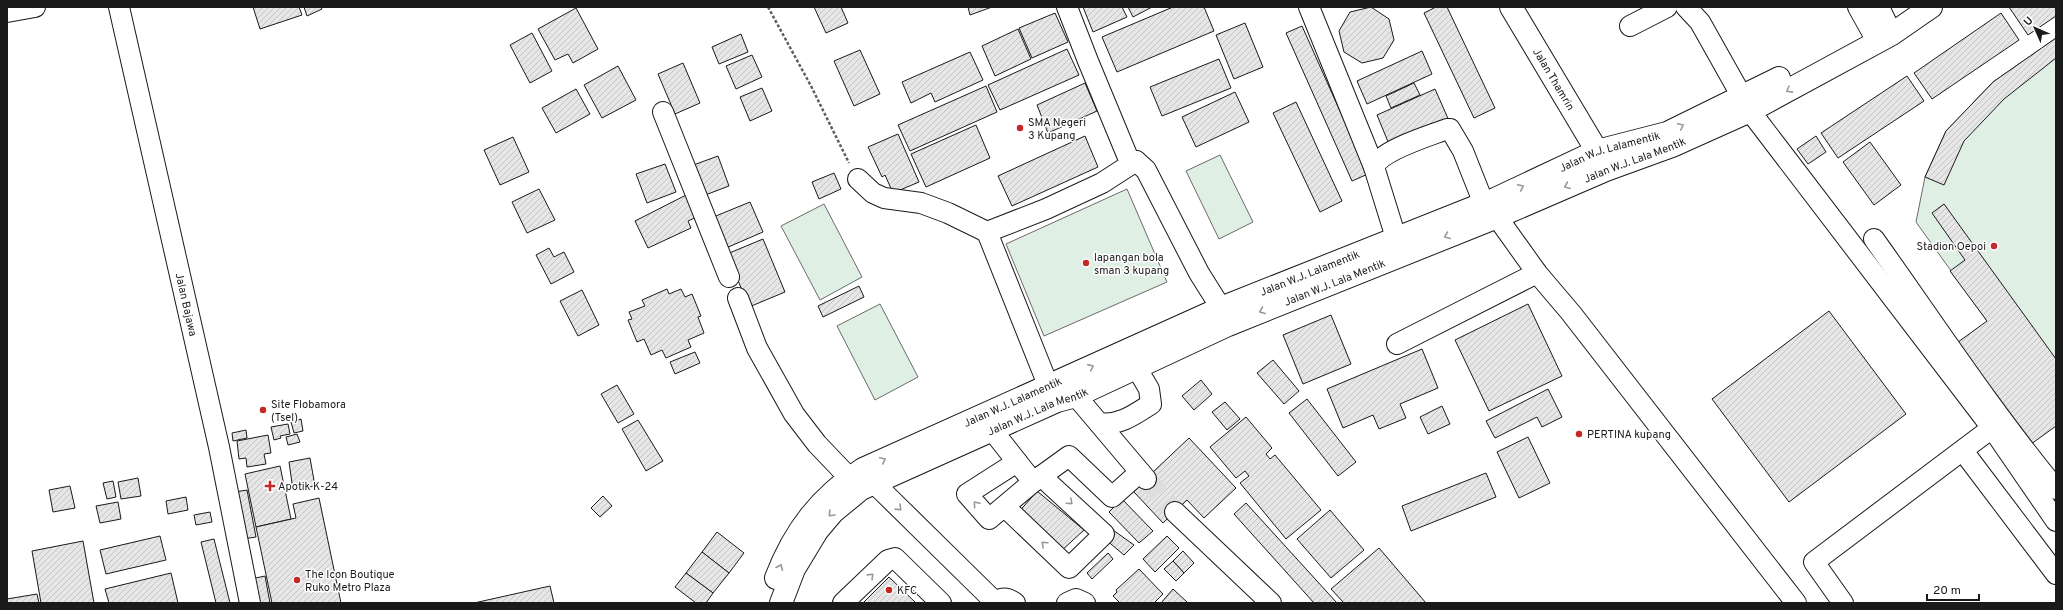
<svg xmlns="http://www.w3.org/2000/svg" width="2063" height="610" viewBox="0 0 2063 610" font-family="Overpass,sans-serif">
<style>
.garden{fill:#e0efe3;stroke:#6a6a6a}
.building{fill:url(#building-hatch);stroke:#1a1a1a}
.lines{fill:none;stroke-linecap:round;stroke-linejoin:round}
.minor-tunnel{stroke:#ddd;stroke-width:20;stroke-dasharray:20 10;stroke-linecap:butt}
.minor-casing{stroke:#1a1a1a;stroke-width:22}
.major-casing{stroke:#1a1a1a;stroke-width:24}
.path{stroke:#5f5f5f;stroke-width:2.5;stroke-dasharray:3 2;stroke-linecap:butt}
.minor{stroke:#fff;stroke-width:20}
.major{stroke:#fff;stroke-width:22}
.oneway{stroke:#989898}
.poi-dot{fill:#c62828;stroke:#fff;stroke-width:1.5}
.labels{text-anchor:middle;stroke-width:3;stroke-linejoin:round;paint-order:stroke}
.street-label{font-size:11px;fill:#1a1a1a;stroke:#fff}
.poi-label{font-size:11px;fill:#1a1a1a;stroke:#fff;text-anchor:start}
</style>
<defs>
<pattern id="building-hatch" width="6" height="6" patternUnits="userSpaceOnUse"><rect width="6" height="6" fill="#e6e6e6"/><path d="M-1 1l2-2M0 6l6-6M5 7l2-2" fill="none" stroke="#c5c5c5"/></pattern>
</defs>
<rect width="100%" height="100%" fill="#fff"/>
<g class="garden">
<polygon points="2056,38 2056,426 1987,321 1916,222 1925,177 1946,131 1993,82"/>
<polygon points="1220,155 1253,222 1219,239 1186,171"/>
<polygon points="1127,189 1167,282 1044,336 1006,244"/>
<polygon points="824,204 862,277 820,300 781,226"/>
<polygon points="880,304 918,377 875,400 837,326"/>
</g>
<g class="building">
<polygon points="253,7 299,7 302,15 260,29"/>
<polygon points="304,7 321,7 322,9 307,16"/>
<polygon points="814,7 841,7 848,23 826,33"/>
<polygon points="968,7 992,7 970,15"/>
<polygon points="1083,7 1122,7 1127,17 1093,32"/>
<polygon points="1128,7 1152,7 1133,17"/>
<polygon points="1173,7 1204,7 1214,31 1117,72 1102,37"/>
<polygon points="1371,7 1389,19 1394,40 1383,58 1362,63 1344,52 1339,31 1350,12"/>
<polygon points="1436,7 1447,7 1495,108 1474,118 1424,13"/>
<polygon points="2009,7 2056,7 2056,16 2028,35"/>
<polygon points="576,8 598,49 573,63 568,54 555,60 538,29"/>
<polygon points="1055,13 1068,42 1032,58 1019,28"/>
<polygon points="2001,13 2019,40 1932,99 1914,73"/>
<polygon points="1245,23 1263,67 1234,79 1216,35"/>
<polygon points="1302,26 1368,174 1352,181 1286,33"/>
<polygon points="1018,29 1031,59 995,76 982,46"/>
<polygon points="532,33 552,71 530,83 510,45"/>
<polygon points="741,34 748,52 719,64 712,47"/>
<polygon points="2056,38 2056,58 2004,99 1964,141 1944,185 1925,177 1946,131 1993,82"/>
<polygon points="1067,49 1079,75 1000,110 988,85"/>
<polygon points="860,50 880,94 854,106 834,61"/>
<polygon points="1422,51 1432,74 1367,104 1357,81"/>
<polygon points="970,52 983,80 935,102 931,93 911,103 902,82"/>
<polygon points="752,55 762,77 736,89 726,66"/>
<polygon points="1219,59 1231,88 1162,116 1150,87"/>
<polygon points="683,63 700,103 675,114 658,74"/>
<polygon points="618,66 636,100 602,118 584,85"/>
<polygon points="1907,76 1924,101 1838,158 1821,133"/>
<polygon points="1085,83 1097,111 1048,133 1037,105"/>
<polygon points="1414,83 1420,95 1391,108 1386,96"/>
<polygon points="986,86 997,112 910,151 898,125"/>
<polygon points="762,88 772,111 750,121 740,97"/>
<polygon points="576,89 590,114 556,133 542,108"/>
<polygon points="1435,89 1450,123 1391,149 1377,115"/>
<polygon points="1235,92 1249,122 1196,147 1182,117"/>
<polygon points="1296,102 1342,201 1320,212 1273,113"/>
<polygon points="976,125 990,158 926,187 911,154"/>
<polygon points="898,134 919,182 893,193 885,175 882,177 868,147"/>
<polygon points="1085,136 1098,167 1012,206 998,176"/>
<polygon points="1816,136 1826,152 1808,164 1797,149"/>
<polygon points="513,137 529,172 500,185 484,150"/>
<polygon points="1870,142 1901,185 1874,205 1843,162"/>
<polygon points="718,156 729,186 700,197 688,167"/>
<polygon points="665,164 676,192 647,203 636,174"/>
<polygon points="834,173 841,189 819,199 812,182"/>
<polygon points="539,189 555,220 527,233 512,202"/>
<polygon points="690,193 701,215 688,221 691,228 648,248 635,221"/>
<polygon points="750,202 763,232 719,251 706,220"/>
<polygon points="1944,204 2056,359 2056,426 2027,447 1954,345 1987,321 1950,271 1965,260 1932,213"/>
<polygon points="763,239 785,292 749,307 727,254"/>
<polygon points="549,248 554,257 564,252 574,272 551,284 536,255"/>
<polygon points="859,286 864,297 823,317 818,306"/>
<polygon points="667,289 669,294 681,289 685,297 692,294 701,316 698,317 704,333 688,340 691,347 666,358 662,350 651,355 644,339 637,342 628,320 632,319 629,312 645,306 642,300"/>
<polygon points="582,290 599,325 578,336 560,301"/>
<polygon points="1528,304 1562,376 1489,411 1455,340"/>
<polygon points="1829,311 1906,414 1789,502 1712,399"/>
<polygon points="1331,315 1351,364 1303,384 1283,335"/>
<polygon points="1422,349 1438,388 1400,404 1406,418 1379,429 1373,415 1343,428 1327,389"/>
<polygon points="695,352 700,363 675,374 670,362"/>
<polygon points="1273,360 1299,391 1284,404 1257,373"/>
<polygon points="1201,380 1212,394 1194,410 1182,396"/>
<polygon points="617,385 634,414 618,423 601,394"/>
<polygon points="1548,389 1562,417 1542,427 1537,417 1495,438 1486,421"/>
<polygon points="1307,399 1356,462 1338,476 1289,413"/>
<polygon points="1225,402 1240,419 1227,430 1212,412"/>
<polygon points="1442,406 1450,424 1428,434 1420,417"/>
<polygon points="1246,417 1272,448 1266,454 1270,459 1275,455 1321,510 1286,539 1240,483 1249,476 1245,471 1236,478 1210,447"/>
<polygon points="301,419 303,431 294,433 291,422"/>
<polygon points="638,420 663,461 646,471 622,429"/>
<polygon points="288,424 290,434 280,436 281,438 274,440 271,427"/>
<polygon points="246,430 247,438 233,441 232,433"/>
<polygon points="297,434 300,442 288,445 286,437"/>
<polygon points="268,435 271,453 264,454 266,464 247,467 246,458 239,459 237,441"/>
<polygon points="1528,437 1550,483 1519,498 1497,452"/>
<polygon points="1189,438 1236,488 1204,518 1187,500 1163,523 1133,491"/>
<polygon points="310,458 315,486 293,490 289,462"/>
<polygon points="280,466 291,519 256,527 245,474"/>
<polygon points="1486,473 1496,497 1411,531 1402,506"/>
<polygon points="138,478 141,496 121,499 118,482"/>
<polygon points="113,481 116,497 107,499 103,483"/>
<polygon points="70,486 75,508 53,512 49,490"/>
<polygon points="247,490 256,537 243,539 235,492"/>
<polygon points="1037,491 1084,530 1060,552 1018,513"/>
<polygon points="603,496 612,506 600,517 591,508"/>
<polygon points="186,497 188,510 168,514 166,501"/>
<polygon points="319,498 341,603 272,603 256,527 296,518 293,504"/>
<polygon points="1122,499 1153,531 1139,543 1109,512"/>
<polygon points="118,502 121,519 100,523 96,506"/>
<polygon points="1246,503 1337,603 1314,603 1234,514"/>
<polygon points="1330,510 1364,550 1331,578 1297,539"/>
<polygon points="210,512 212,522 196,525 194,515"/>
<polygon points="1113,530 1134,545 1124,555 1105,539"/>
<polygon points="717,532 744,553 729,573 702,552"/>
<polygon points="160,536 166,560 106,574 100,550"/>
<polygon points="1167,536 1179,548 1155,572 1143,559"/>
<polygon points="214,539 230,603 216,603 201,542"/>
<polygon points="83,541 94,603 41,603 32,551"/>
<polygon points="1379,548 1426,603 1344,603 1331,589"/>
<polygon points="1183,551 1194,563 1184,573 1173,561"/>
<polygon points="702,552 729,573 713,593 686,573"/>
<polygon points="1108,553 1113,559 1092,579 1087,573"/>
<polygon points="1173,561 1184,573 1176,581 1164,569"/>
<polygon points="1139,569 1163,594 1154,603 1120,603 1113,596 1117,592 1116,590"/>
<polygon points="171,573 178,603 109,603 105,589"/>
<polygon points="686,573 713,593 706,603 696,603 675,587"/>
<polygon points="265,576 270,603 255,603 251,579"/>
<polygon points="889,577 916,603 863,603"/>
<polygon points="550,586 554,603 474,603"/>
<polygon points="1173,589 1188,603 1161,603"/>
<polygon points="37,594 39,603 7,603 7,599"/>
</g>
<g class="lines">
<polyline class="minor-tunnel" points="1146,479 1175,512"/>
<g class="minor-casing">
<g id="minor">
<path id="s1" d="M119 7 219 447 250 603"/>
<polyline points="1067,7 1088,61 1129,160 1136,161 1146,170 1199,273 1221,308 1227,322"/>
<polyline points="1309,7 1374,167"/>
<polyline points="1686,7 1700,22 1750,111 1992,428"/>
<polyline points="1858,7 1877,41"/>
<polyline points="1879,7 1892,34"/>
<polyline points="7,12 35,7"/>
<polyline points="1630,26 1667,7"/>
<polyline points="663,112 729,277"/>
<polyline points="858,179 873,193 884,198 921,203 948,213 987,232 1046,209 1102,183 1136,161"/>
<polyline points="1495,201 1497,217 1537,273 1571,313 1796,603"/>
<polyline points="987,232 1048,385 1057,400"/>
<path d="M1874 239C1934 323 1990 409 2056 489"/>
<path d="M1401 254 1374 167C1381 150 1429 136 1447 129H1450L1463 151 1484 204"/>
<polyline points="738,298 757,348 794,414 817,444 860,489"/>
<polyline points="1397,344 1537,273"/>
<polyline points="1069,382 1076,396 1146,479"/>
<path d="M1099 423C1119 426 1134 415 1151 404L1149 389 1136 367"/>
<polyline points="992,430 1033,482 1069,456 1112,497 1140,472"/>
<polyline points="1963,451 2056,574"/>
<polyline points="1017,462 967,494 989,519 1033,482"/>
<polyline points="864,471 874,483 995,602"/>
<polyline points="1005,507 1069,568 1104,534 1041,476"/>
<polyline points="1175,512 1271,603"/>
<polyline points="843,603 888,560 895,558 941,603"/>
<path d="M994 603C1001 597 1007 597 1015 603"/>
<polyline points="1067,603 1076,599 1085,603"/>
<polyline points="1843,603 1814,562 1992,428 2056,521"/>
</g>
</g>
<g class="major-casing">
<g id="major">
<path id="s2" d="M1511 7 1597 151 1603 165"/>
<path id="s3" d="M776 578C794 531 820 497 863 469L1221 308 1495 199 1597 151 1667 133 1779 78"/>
<path id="s4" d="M781 603 794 569 817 531 833 512 861 489 1057 401 1076 396 1228 325 1497 217 1606 170 1672 146 1750 111 1892 34 1931 7"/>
</g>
</g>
<polyline class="path" points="768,7 811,86 849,163"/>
<use href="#minor" class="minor"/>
<use href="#major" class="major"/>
</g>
<defs><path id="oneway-chevron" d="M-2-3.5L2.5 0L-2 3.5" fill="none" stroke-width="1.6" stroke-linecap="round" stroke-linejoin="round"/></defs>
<g class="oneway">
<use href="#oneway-chevron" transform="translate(1789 90) rotate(151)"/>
<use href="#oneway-chevron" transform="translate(1681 126) rotate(-25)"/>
<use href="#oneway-chevron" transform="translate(1567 186) rotate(157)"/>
<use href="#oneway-chevron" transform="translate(1521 187) rotate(-25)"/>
<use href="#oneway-chevron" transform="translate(1447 236) rotate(157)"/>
<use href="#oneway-chevron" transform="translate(1262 311) rotate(158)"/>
<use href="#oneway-chevron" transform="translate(1091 367) rotate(-24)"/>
<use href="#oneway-chevron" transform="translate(883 460) rotate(-25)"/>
<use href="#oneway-chevron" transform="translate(1070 502) rotate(42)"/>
<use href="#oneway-chevron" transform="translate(976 504) rotate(-130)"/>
<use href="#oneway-chevron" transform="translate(899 508) rotate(44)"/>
<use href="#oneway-chevron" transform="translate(831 514) rotate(133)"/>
<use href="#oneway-chevron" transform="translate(1044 544) rotate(-137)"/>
<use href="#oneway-chevron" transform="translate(780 567) rotate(-67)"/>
<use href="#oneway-chevron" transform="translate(871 576) rotate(-44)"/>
</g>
<g class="poi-dot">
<circle cx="1020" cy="128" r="4"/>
<circle cx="1994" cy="246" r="4"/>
<circle cx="1086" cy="263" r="4"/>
<circle cx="263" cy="410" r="4"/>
<circle cx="1579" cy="434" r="4"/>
<path d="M268 480h4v4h4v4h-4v4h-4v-4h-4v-4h4z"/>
<circle cx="297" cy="580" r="4"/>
<circle cx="889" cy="590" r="4"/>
</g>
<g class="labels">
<g class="street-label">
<text dy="4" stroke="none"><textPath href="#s2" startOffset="84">Jalan Thamrin</textPath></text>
<text dy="4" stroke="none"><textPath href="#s3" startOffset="954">Jalan W.J. Lalamentik</textPath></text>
<text dy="4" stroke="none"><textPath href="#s4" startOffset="983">Jalan W.J. Lala Mentik</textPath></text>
<text dy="4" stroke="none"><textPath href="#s3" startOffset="630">Jalan W.J. Lalamentik</textPath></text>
<text dy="4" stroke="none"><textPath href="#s4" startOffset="659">Jalan W.J. Lala Mentik</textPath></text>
<text dy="4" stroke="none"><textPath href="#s1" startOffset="305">Jalan Bajawa</textPath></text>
<text dy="4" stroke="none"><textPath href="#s3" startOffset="306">Jalan W.J. Lalamentik</textPath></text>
<text dy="4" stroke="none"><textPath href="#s4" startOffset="335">Jalan W.J. Lala Mentik</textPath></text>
</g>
<g class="poi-label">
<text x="1028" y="126">SMA Negeri<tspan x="1028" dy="13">3 Kupang</tspan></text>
<text x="1986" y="250" text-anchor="end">Stadion Oepoi</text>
<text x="1094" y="261">lapangan bola<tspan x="1094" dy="13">sman 3 kupang</tspan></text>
<text x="271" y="408">Site Flobamora<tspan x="271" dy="13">(Tsel)</tspan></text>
<text x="1587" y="438">PERTINA kupang</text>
<text x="278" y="490">Apotik K-24</text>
<text x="305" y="578">The Icon Boutique<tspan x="305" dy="13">Ruko Metro Plaza</tspan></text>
<text x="897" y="594">KFC</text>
</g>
</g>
<rect width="2063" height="610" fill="none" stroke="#1a1a1a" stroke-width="16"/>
<g transform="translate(2035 28) rotate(315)" stroke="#ffffff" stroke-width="3" paint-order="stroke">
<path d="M0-3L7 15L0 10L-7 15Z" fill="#1a1a1a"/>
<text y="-6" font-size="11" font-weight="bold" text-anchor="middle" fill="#1a1a1a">U</text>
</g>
<path d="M1927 594v6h52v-6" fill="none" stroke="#1a1a1a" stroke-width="2"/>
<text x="1933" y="594" font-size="12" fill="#1a1a1a" stroke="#ffffff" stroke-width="3" paint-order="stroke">20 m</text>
</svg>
